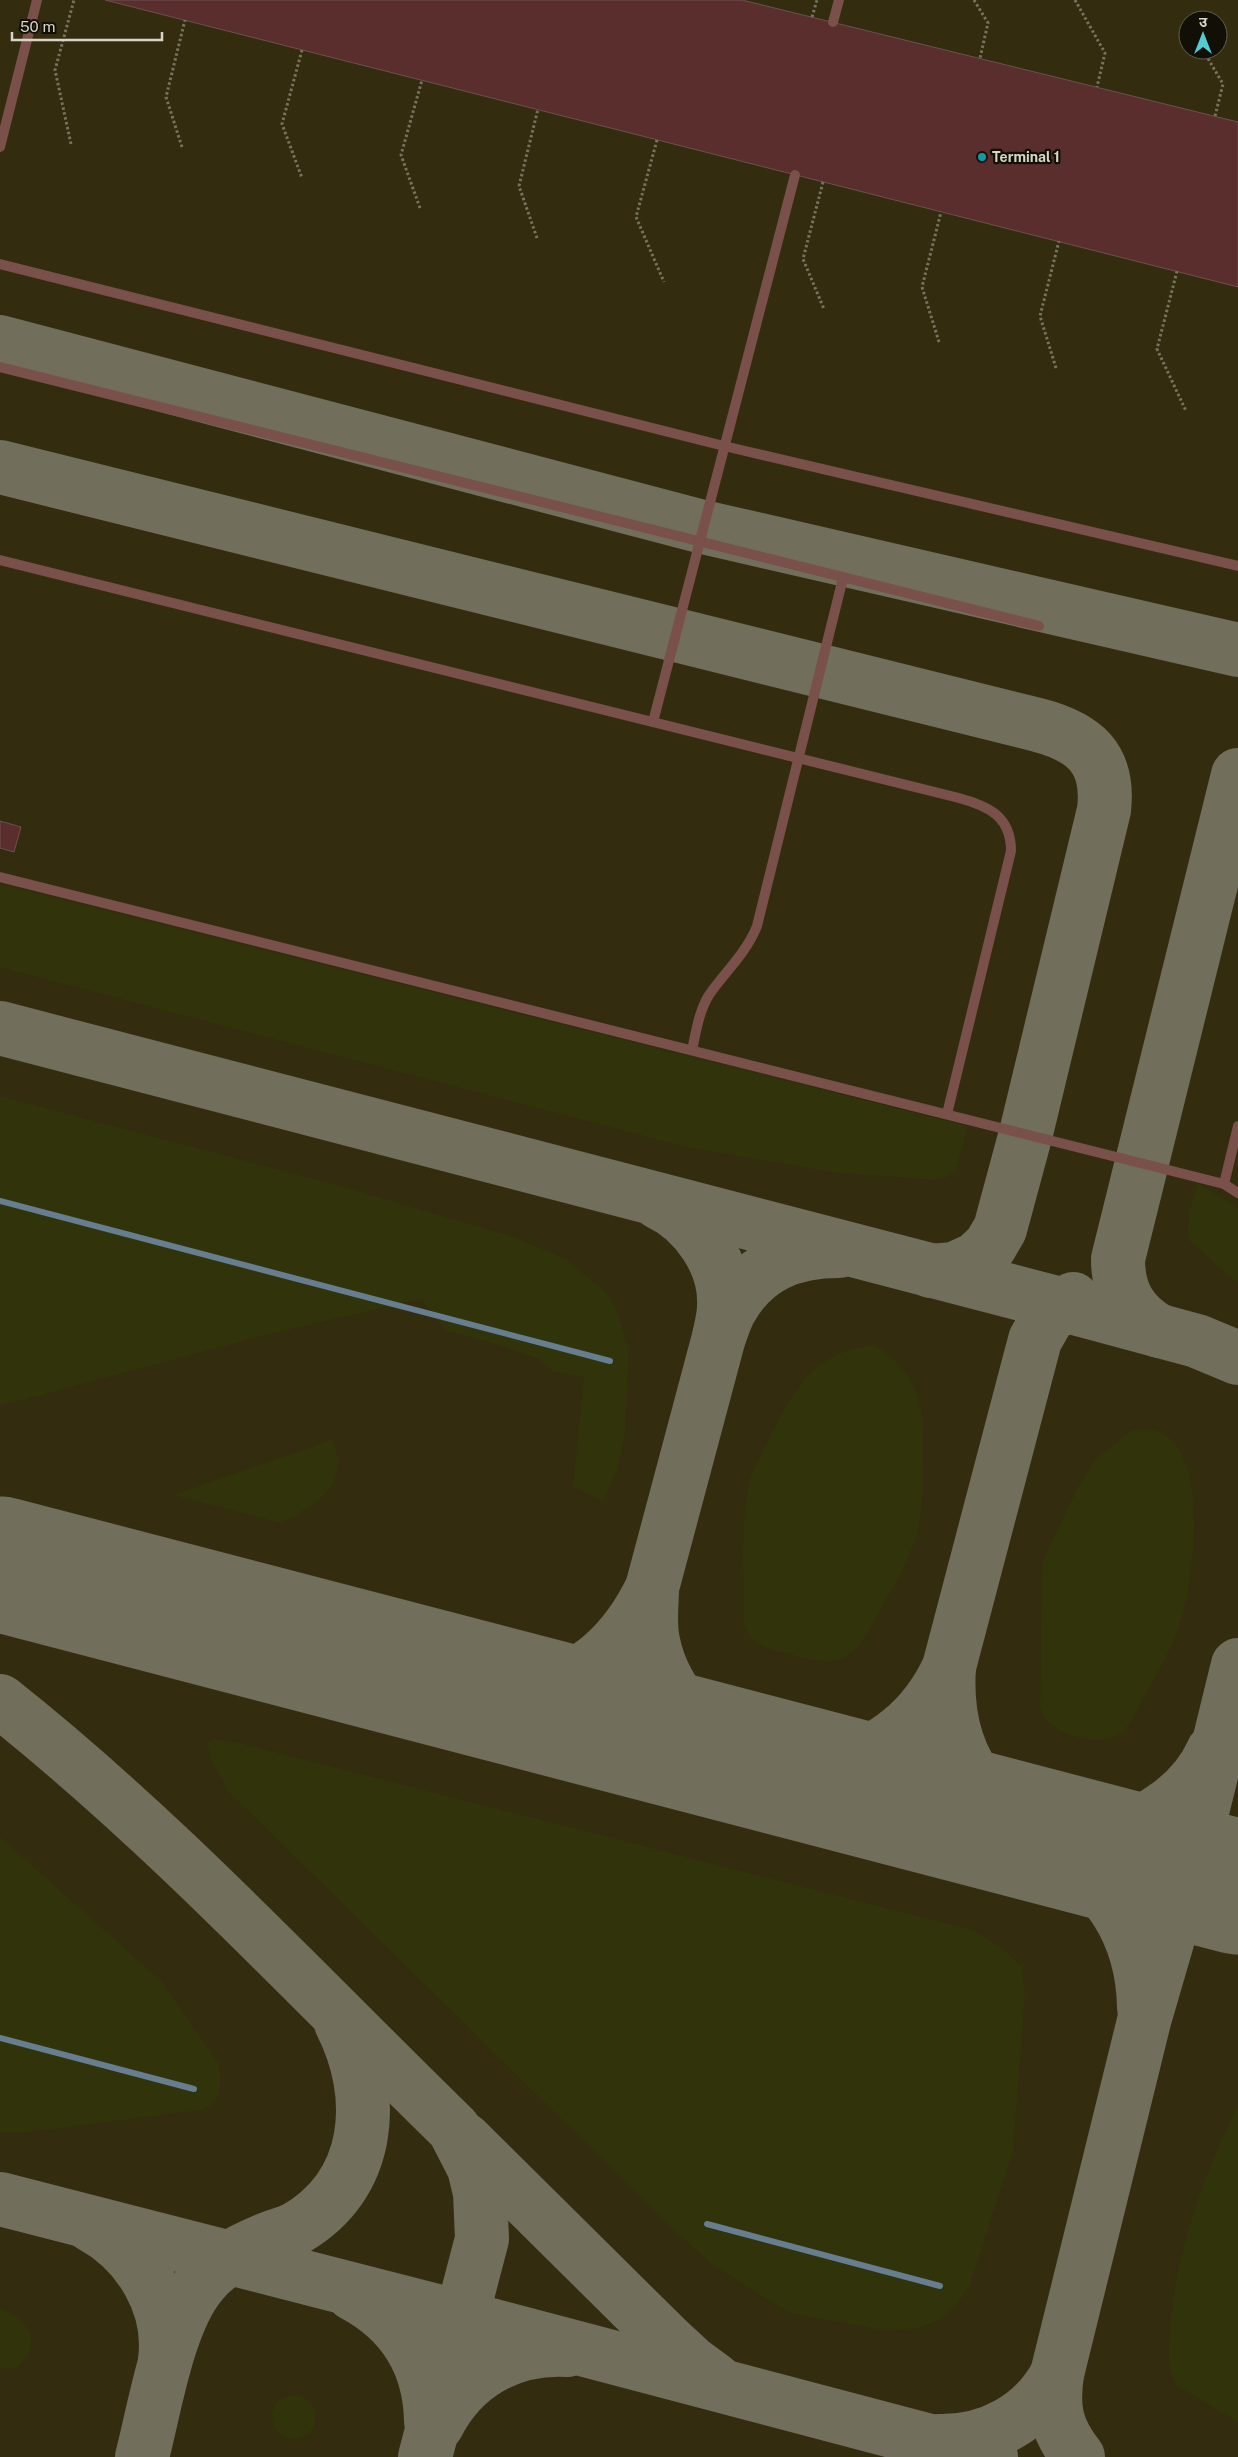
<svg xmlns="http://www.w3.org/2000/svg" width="1238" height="2457" viewBox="0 0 1238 2457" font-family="'Public Sans','Noto Sans Devanagari',sans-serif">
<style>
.built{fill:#332c0f;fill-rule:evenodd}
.green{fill:#31330a}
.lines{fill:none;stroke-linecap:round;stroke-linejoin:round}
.stream{stroke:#667e8f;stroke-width:6}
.taxiway{stroke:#726e5c;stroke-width:54}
.runway{stroke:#726e5c;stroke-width:135}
.building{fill:#5a2e2c;stroke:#6c514f}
.path{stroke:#777361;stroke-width:3;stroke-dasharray:2.5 2.5;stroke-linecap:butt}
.service{stroke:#79504a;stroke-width:10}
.culture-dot{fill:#0f9aa8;stroke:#110f06;stroke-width:2}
.labels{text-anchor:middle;stroke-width:4.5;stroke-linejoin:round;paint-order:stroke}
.poi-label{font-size:14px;font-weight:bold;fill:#d8d5c8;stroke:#110f06;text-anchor:start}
</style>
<rect width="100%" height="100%" fill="#2b2510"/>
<path class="built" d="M0 0H1238V2457H0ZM1188 20H1218V50H1188Z"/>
<g class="green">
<polygon points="0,884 968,1126 956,1171 945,1178 934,1180 830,1172 686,1147 25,974 0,967"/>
<polygon points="0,1096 337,1185 514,1237 566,1259 604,1291 616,1308 629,1350 625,1435 616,1473 603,1501 573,1486 584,1377 554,1372 539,1359 499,1345 445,1330 421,1299 266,1335 0,1406"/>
<path d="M1198 1183 1238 1208V1284L1190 1241C1184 1221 1192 1202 1198 1183Z"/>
<path d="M874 1345C927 1378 925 1419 923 1475 922 1499 922 1523 913 1546 905 1568 893 1587 882 1607 872 1625 861 1651 840 1659 821 1665 802 1657 784 1653 766 1648 749 1644 744 1624 744 1575 739 1523 751 1475 782 1417 799 1352 874 1345Z"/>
<path d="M1144 1429C1215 1431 1194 1579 1180 1623 1172 1649 1157 1674 1143 1698 1137 1710 1130 1728 1118 1735 1107 1742 1089 1741 1077 1737 1060 1732 1048 1726 1040 1708L1042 1563 1078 1487 1095 1460 1131 1431Z"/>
<polygon points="332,1440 339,1459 334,1483 319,1500 297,1515 280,1523 173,1495"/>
<polygon points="214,1739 240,1743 973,1930 1003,1949 1022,1967 1025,1996 1013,2151 970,2285 956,2306 940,2320 918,2328 887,2331 790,2313 714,2266 675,2231 228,1791 212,1763 207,1743"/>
<path d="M0 1837 161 1981 219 2064C222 2079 221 2089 215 2103L201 2110 29 2132H0Z"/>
<path d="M1238 2105V2422L1177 2386C1166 2368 1169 2350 1170 2330 1176 2250 1203 2177 1238 2105Z"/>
<path d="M0 2308C17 2315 39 2331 29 2353 27 2358 20 2364 16 2368L0 2369Z"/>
<circle cx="294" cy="2417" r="22"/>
</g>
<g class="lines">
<g class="stream">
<polyline points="0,1201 610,1361"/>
<polyline points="0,2038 194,2089"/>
<polyline points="707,2224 940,2286"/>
</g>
<g class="taxiway">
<polyline points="0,342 703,527 1238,650"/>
<path d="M0 467 1038 725C1084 737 1110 758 1104 810L1026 1133 1000 1229 990 1246 976 1259 954 1269 931 1271"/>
<polyline points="0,1028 1064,1305 1197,1341 1238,1358"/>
<path d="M1159 1331C1130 1314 1118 1292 1118 1259L1238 775"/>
<path d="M719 1337C723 1327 726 1316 731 1308 755 1266 792 1251 839 1251"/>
<path d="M652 1588C652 1605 649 1623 653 1641 658 1669 674 1697 693 1717 774 1805 902 1771 949 1667L1035 1340 1048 1317 1073 1299"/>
<path d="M949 1667C946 1711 954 1753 983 1788 1001 1810 1024 1820 1045 1837 1104 1884 1143 1928 1144 2008"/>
<path d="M463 1685C484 1687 507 1691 528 1689 587 1683 628 1638 652 1588L719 1337C721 1327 724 1316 724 1306 726 1263 696 1220 658 1202"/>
<path d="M0 1701C163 1830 305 1984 454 2129L474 2168 480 2193 482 2239 425 2457"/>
<path d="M1046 1837C1066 1837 1087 1838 1107 1833 1151 1824 1195 1792 1213 1751"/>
<polyline points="464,2139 665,2338 692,2363 715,2380"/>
<polyline points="0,2199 460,2317 991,2457"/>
<path d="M91 2225C139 2251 172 2305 165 2360"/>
<path d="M353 2294C404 2321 430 2364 431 2421"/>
<path d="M437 2425C462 2375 510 2347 567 2350"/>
<path d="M939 2441C988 2442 1034 2418 1057 2374"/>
<path d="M142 2457C155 2407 168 2322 201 2283 216 2264 241 2250 263 2241 273 2236 285 2234 295 2229 372 2185 378 2096 341 2023"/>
<path d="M1078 2457C1056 2429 1052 2409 1057 2374L1144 2021 1187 1873 1238 1665"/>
</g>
<polyline class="runway" points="0,1564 1238,1887"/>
</g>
<g class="building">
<polygon points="105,0 742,0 1238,122 1238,287"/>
<polygon points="0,821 21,827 14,852 0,848"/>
</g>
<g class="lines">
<g class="path">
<polyline points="974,0 988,23 980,58"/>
<polyline points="1075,0 1105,53 1097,87"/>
<polyline points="812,17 817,0"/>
<polyline points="1187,24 1188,25"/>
<polyline points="302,50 282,124 302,178"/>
<polyline points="1203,50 1223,84 1215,116"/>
<polyline points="657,140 636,217 664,282"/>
<polyline points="71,144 55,70 74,0"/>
<polyline points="182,147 166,97 185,20"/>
<polyline points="823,182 803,259 824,309"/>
<polyline points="420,208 401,155 422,80"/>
<polyline points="537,238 519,186 538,109"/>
<polyline points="1177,271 1157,349 1186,411"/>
<polyline points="939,342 922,287 941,212"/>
<polyline points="1056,368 1040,316 1059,241"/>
</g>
<g class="service">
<polyline points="833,22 839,0"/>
<polyline points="0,147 37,0"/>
<polyline points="0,264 724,446 1238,566"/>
<polyline points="0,367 1039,626"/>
<path d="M0 560 959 798C988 806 1011 816 1011 851L947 1114"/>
<polyline points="653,722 795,175"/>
<polyline points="0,877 1224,1184 1238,1193"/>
<path d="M692 1050C696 1032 699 1011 709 995 725 972 747 952 757 926L843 578"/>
<polyline points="1224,1184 1238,1126"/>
</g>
</g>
<circle class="culture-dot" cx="982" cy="157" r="5"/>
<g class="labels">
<g class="poi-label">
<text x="992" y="162">Terminal 1</text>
</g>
</g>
<g transform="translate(1203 35)"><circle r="24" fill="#110f06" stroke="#615e54"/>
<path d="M0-4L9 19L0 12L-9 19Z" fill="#52ccd1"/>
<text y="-8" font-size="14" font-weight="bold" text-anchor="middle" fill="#d8d5c8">उ</text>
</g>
<path d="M12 32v8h150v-8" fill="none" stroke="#d8d5c8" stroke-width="2.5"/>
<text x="20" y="32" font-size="15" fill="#d8d5c8" stroke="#110f06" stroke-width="4" paint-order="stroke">50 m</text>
</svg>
